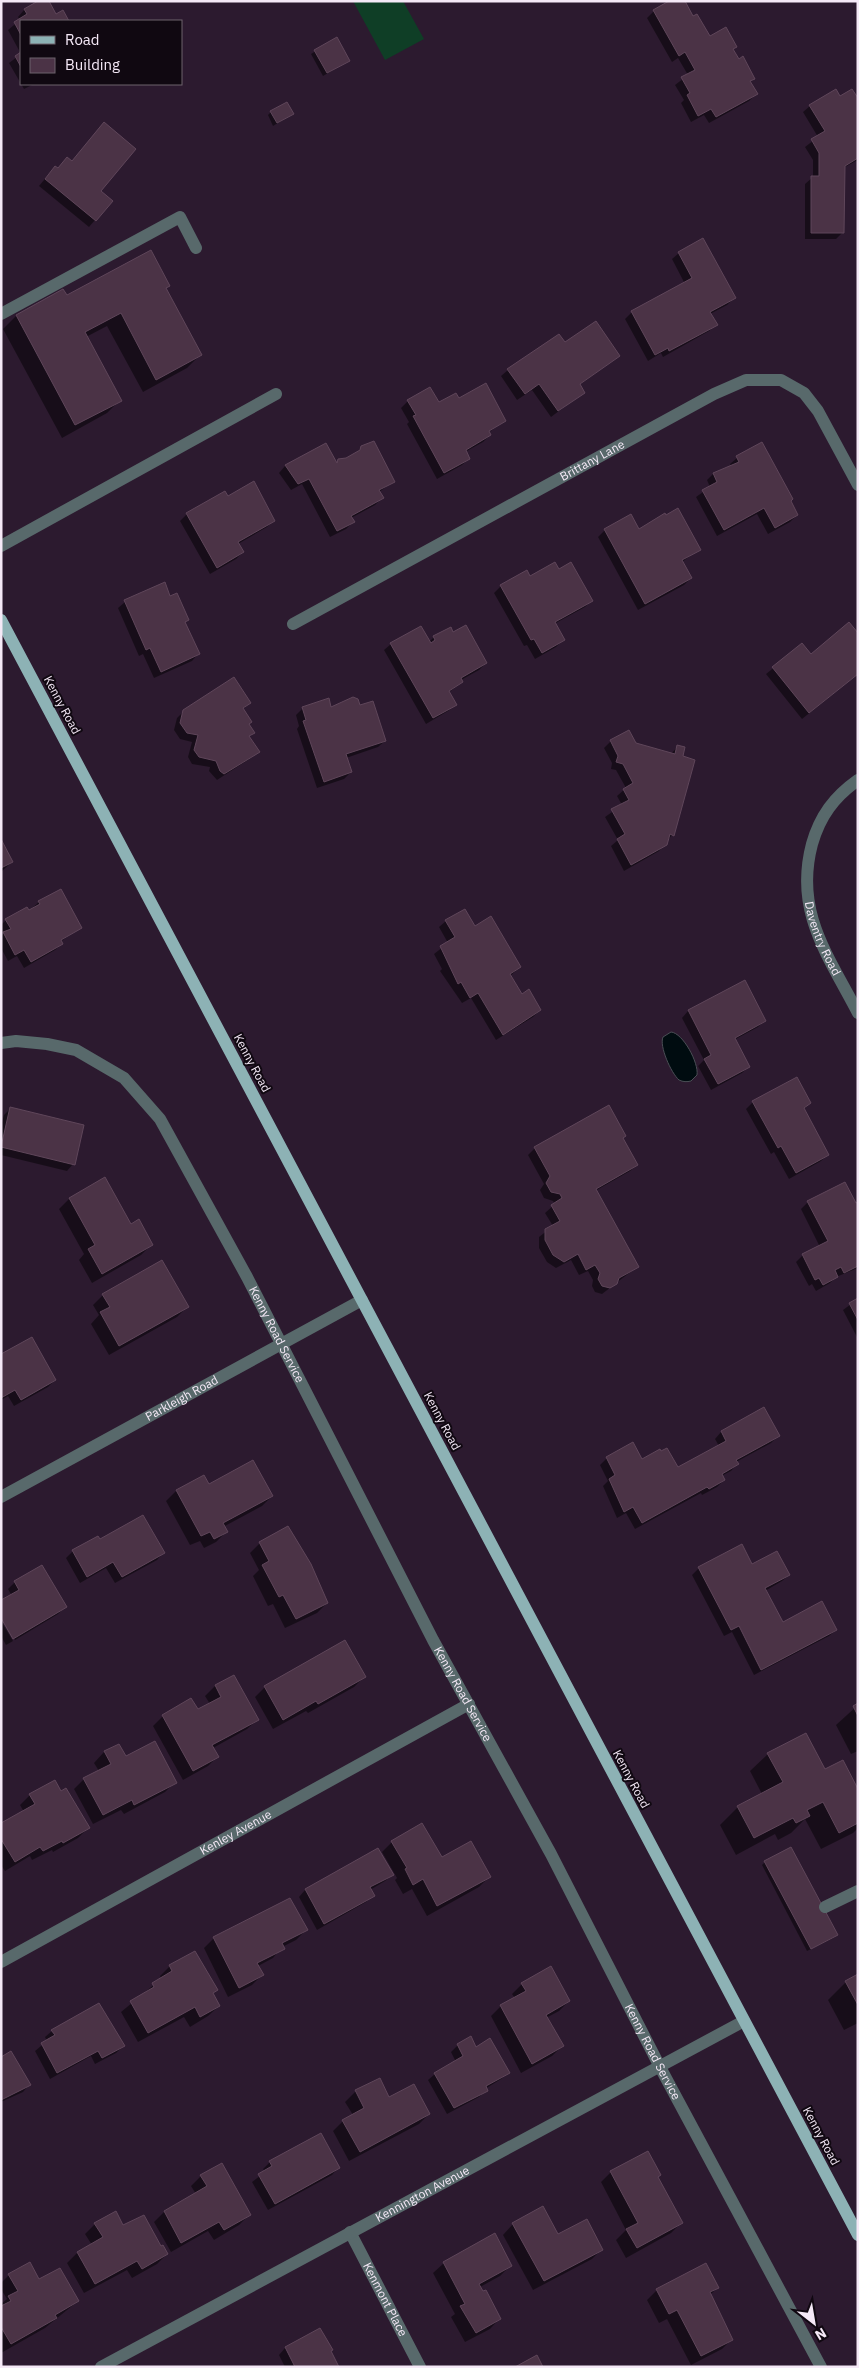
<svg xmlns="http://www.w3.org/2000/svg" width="859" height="2368" viewBox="0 0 859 2368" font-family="'IBM Plex Sans',sans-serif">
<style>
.green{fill:#0f3e26}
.water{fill:#000c10;stroke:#4a4e55}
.shadow{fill:#0007}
.building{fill:#4b3346;stroke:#5f465a}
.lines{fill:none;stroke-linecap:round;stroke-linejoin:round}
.service{stroke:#58696b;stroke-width:12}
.minor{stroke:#58696b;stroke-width:12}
.primary{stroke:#8db2b5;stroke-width:12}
.labels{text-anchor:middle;stroke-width:4;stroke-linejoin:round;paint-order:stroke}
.street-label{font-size:12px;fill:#f5e9f7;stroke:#100811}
</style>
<rect width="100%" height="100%" fill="#2c1a2f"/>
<polygon class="green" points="353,1 403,1 424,39 385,60"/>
<path class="water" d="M671 1032C683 1033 699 1063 697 1075L691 1081C687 1082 683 1082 679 1080 671 1073 659 1046 663 1037Z"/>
<g class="shadow">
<polygon points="40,1 56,16 62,12 68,21 21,21 21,84 34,84 24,89 9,63 21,54 8,30 20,20 18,17 24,10"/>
<polygon points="654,11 693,18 709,38 735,47 733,50 738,60 753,78 750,82 756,94 749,101 709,123 704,115 691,122 681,103 684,100 675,85 688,75 678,58 672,62 647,18"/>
<polygon points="336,39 348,61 323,76 311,54"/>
<polygon points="840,98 858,101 858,160 843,168 843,232 836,239 805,239 805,184 813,177 813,160 805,147 818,137 803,112 810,106"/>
<polygon points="271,112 292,114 273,126 268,115"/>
<polygon points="49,174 99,191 95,220 89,227 39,186"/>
<polygon points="679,253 734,298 727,305 710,314 716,324 709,331 663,357 661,353 648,361 625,319 632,312 685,284 672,259"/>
<polygon points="165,289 200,355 187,368 143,392 107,326 86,337 120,400 107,413 62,438 3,329 16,316 63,291 66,297"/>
<polygon points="565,343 619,356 579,385 584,392 551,417 532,390 517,400 501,376 508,370"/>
<polygon points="459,400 505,420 488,433 490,435 483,442 465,452 469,458 462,465 437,479 407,424 409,422 401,408 408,401 438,404"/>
<polygon points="326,445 336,463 356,453 362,447 394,481 379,492 382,498 375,505 351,518 353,522 346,529 330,537 302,484 291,490 279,473 285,466"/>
<polygon points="737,458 790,501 797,515 790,522 768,534 757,514 717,536 696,497 710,487 707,480 713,474 731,466 730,464"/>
<polygon points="225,493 228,497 274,520 267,527 238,544 243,552 236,559 210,574 180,521 187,514"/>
<polygon points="605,530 638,531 699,549 682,562 691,578 684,585 638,610 598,537"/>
<polygon points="558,570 591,601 585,607 554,624 563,640 556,647 535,659 527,645 524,646 494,593 501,586"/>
<polygon points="164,584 198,654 192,661 154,678 143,654 139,656 118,608 125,602"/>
<polygon points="453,634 486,663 479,670 461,680 462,682 448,693 455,705 448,711 426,724 384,650 391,644 429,642 434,637"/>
<polygon points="802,645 811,656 858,674 802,719 766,674"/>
<polygon points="249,703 242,710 253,733 248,737 258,752 251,758 217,780 209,771 210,767 192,764 188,757 192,742 180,739 174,730 177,718 184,711"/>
<polygon points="359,707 385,741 378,747 346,758 351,772 344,779 317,788 297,729 299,726 296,715 303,708"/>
<polygon points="629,732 635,744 671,754 678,746 681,757 672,835 659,851 624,871 611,846 618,840 605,817 622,805 617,796 626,788 616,770 611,769 612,763 604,748 611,741"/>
<polygon points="1,842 12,862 1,872"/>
<polygon points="39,902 81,927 60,942 62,944 55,950 24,968 17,956 8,961 1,948 1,936 3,934 1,925 6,920 28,912"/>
<polygon points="446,921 474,927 520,967 510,976 522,995 540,1010 533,1017 496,1040 471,998 462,1003 440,971 442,969 434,954 448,943 439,927"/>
<polygon points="744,981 765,1020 758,1027 734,1040 749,1066 742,1073 711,1090 698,1066 704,1060 682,1018 688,1011"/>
<polygon points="753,1102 810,1103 803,1110 828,1154 821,1161 789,1179 774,1152 771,1154 746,1109"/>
<polygon points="11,1108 73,1164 67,1171 1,1155 1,1126 4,1115"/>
<polygon points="622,1138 637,1165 630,1171 595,1191 637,1267 602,1294 595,1292 592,1286 593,1280 588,1271 579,1275 571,1260 556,1268 547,1262 539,1248 539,1237 553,1226 545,1213 555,1204 553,1201 544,1198 540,1190 544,1184 528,1155 535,1148"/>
<polygon points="69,1199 131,1225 151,1245 141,1255 92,1283 79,1260 84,1254 59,1209"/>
<polygon points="808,1202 858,1206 858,1268 836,1277 830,1283 816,1291 812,1284 809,1286 796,1262 803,1255 820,1247 801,1209"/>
<polygon points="103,1295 187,1307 177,1317 109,1355 91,1324 99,1315 93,1305"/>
<polygon points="858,1299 858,1339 843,1310"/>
<polygon points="1,1356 55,1380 48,1387 14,1406 8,1396 1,1400"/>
<polygon points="764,1408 778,1436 771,1443 736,1462 737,1464 731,1471 721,1476 724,1480 717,1487 702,1495 701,1493 635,1529 626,1513 617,1518 603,1486 608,1481 600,1465 607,1458 642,1461 677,1469 719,1446 715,1439 721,1432"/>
<polygon points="204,1476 209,1485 272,1496 262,1506 223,1527 226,1532 216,1542 204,1548 200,1541 190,1545 166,1501 176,1491"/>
<polygon points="98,1537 100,1540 163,1553 157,1560 115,1583 106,1568 80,1583 66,1558 73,1551"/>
<polygon points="260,1543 327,1603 317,1613 285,1628 273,1604 268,1606 253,1576 259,1570 250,1553"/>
<polygon points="742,1546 752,1565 789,1575 782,1581 765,1591 782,1624 836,1630 829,1636 754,1675 732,1632 724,1636 692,1575 699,1568"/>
<polygon points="15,1582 65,1607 58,1614 15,1640 1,1615 12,1596 8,1589"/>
<polygon points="1,1621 13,1641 6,1645 1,1636"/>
<polygon points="364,1677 354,1687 308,1713 306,1711 273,1729 255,1697 265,1687"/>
<polygon points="215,1686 258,1719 247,1729 213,1748 218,1756 208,1766 183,1780 153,1726 163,1716 197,1711 210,1704 205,1696"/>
<polygon points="858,1705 858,1751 851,1754 836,1725"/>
<polygon points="118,1745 125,1758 175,1782 165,1792 124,1814 121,1810 93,1824 74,1789 84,1779 99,1771 94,1763 104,1752"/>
<polygon points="768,1754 824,1771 858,1791 858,1828 853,1833 821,1849 805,1819 791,1833 778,1840 775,1834 736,1855 720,1825 738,1807 762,1794 750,1771"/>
<polygon points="30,1795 88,1828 78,1838 53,1852 52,1850 32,1860 30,1856 5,1871 1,1865 1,1825 24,1812 20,1805"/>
<polygon points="392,1842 441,1859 489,1877 479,1887 427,1916 412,1889 403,1894 395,1880 397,1878 382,1852"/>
<polygon points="377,1850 392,1875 385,1881 370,1890 373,1895 366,1902 317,1930 299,1897 305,1890"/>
<polygon points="765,1862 836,1935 833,1938 807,1951 762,1865"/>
<polygon points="290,1900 306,1930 296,1940 282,1947 273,1958 258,1966 262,1975 252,1985 228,1997 204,1948 214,1938"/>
<polygon points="170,1966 216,1990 212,1994 219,2006 208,2016 190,2027 184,2017 138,2042 121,2012 161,1979 160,1976"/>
<polygon points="858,1975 858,2023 844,2030 828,2000 846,1982"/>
<polygon points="522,1984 569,2001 559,2011 546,2018 562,2046 552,2056 521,2073 491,2016 501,2006 515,1998 512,1994"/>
<polygon points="52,2031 123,2046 116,2053 95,2064 91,2056 50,2079 35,2051 47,2041 45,2037"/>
<polygon points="458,2045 475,2048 508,2073 501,2079 485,2089 486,2090 479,2097 447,2114 428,2080 435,2074 456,2062 451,2052"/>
<polygon points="1,2058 29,2085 23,2092 1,2102"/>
<polygon points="379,2080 388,2099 429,2114 419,2124 349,2161 333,2131 343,2121 353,2115 345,2102 355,2092"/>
<polygon points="270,2162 338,2168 332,2175 268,2210 252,2182 265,2172 263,2169"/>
<polygon points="611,2172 656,2178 681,2223 671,2233 626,2258 616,2240 626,2230 601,2182"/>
<polygon points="201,2176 249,2215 239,2225 214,2240 208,2231 171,2252 154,2222 164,2212 196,2194 191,2186"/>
<polygon points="95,2224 123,2227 160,2248 167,2254 157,2264 132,2278 127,2270 84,2293 67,2263 77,2253 92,2245 85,2234"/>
<polygon points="513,2224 557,2236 602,2249 592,2259 533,2290 503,2235"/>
<polygon points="444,2263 510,2266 500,2276 480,2287 500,2318 490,2329 465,2342 451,2317 455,2314 433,2273"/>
<polygon points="9,2275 38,2281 78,2301 45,2328 1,2353 1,2304 7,2299 1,2289 1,2283"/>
<polygon points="717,2288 710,2295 732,2339 722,2349 691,2365 667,2319 659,2323 647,2300 657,2290"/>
<polygon points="320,2330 337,2367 285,2367 279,2355 285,2348"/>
</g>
<g class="building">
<polygon points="38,1 49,1 56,14 63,10 69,21 21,21 21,35 14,22 27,14 24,9"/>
<polygon points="669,1 685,1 693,16 697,14 710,36 726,27 737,47 733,49 739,59 743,56 755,79 750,81 758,94 716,117 711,109 698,116 687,95 690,93 681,77 695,70 685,52 679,56 653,10"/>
<polygon points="337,37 350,61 327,73 314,50"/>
<polygon points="21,52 21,67 15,56"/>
<polygon points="836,89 840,96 852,89 858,98 858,158 845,166 844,233 811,233 811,176 819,176 819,153 811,139 825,131 809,105"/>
<polygon points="287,102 294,114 277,123 270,111"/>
<polygon points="104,122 136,149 101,191 113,201 96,221 45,179 55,166 58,168 67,157 72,161"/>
<polygon points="703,238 736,298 710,312 718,325 669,351 668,348 655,355 631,311 692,278 678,252"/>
<polygon points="151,250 170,286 166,288 202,355 156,380 121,313 85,332 122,401 75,425 16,315 63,289 67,295"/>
<polygon points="596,321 620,356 580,384 585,393 558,411 539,384 525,394 507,369 559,334 565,342"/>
<polygon points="486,383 506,421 489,431 491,435 466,450 470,459 444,473 413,416 416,415 407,400 430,387 439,402 456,393 459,398"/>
<polygon points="374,441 395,482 379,490 384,498 351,516 355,522 337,531 309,479 298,484 285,465 326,443 337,463 338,459 346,458 360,450 361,446"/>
<polygon points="762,442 793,499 791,501 798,515 775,528 764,508 724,530 702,490 717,482 713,473 739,462 736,456"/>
<polygon points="254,481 275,521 238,542 244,552 217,568 186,513 225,491 228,496"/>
<polygon points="678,508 701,550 682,560 692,578 645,604 604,529 631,514 639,529 665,513 666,515"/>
<polygon points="555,562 559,569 571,562 593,601 555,622 565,640 542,653 534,639 531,640 500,585 527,570 530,576"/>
<polygon points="165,582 170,596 177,593 189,620 185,622 200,654 161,672 150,648 146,650 124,600"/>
<polygon points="849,622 858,633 858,674 809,713 772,667 802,643 811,654"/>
<polygon points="466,625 487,663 461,678 463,682 449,691 457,705 433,718 390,643 421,626 431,643 435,640 433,636 451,627 453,632"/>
<polygon points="234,677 251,703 243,708 252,722 249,724 255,733 249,736 260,752 224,774 220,771 216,761 199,757 194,750 198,735 187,733 180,723 183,710"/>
<polygon points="353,697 358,699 360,705 373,701 386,741 346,754 352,772 324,782 303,721 306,720 302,707 329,698 331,707"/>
<polygon points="629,730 636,743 675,754 677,745 685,747 683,756 695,760 674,836 670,834 667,845 631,865 617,839 625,834 611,809 629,800 623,789 633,783 623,764 616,762 618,756 610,740"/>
<polygon points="1,839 13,862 1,868"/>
<polygon points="61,889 82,928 61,940 63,944 31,962 24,950 15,955 3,932 11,929 5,919 27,907 29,910 40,904 38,901"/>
<polygon points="465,909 475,926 491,916 521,967 510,974 522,994 529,989 541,1010 503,1035 478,993 470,998 461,982 458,984 440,946 455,937 445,920"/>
<polygon points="745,980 766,1021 735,1038 750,1067 718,1084 704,1059 711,1055 688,1010"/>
<polygon points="797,1077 811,1103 804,1108 829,1155 796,1173 781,1146 778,1148 752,1101"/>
<polygon points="609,1105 626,1136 623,1138 638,1165 596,1189 639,1267 619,1278 617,1284 610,1288 602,1286 598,1279 600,1273 595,1265 586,1270 578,1254 564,1262 553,1255 545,1240 545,1229 560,1221 551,1205 562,1198 560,1194 551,1192 546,1183 550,1176 534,1147"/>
<polygon points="10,1107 84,1125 75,1165 1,1147"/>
<polygon points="105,1177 131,1224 139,1219 153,1245 102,1274 88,1249 95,1245 69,1198"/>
<polygon points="845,1182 856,1203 858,1202 858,1266 844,1273 841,1267 835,1270 838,1277 823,1285 819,1278 815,1280 802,1254 828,1241 807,1201"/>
<polygon points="162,1260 189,1307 119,1346 100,1312 110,1307 102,1294"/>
<polygon points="858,1298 858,1320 849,1303"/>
<polygon points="32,1337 56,1380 21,1400 15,1390 1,1398 1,1354"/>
<polygon points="764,1407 780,1436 736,1460 739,1464 722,1474 725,1480 709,1489 707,1487 642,1523 633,1507 624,1512 609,1479 615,1475 606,1457 633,1442 642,1459 660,1449 661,1451 667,1448 678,1467 726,1441 721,1431"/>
<polygon points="253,1460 273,1496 223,1523 228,1532 214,1539 210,1532 201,1536 176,1490 204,1475 209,1484"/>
<polygon points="143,1515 165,1553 122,1577 113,1562 87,1577 72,1550 98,1536 100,1539"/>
<polygon points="288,1526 311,1564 328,1603 296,1619 283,1595 279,1597 262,1565 269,1561 259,1542"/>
<polygon points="742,1544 752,1564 777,1551 790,1575 765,1588 783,1622 822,1601 837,1630 761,1670 739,1626 731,1630 698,1567"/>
<polygon points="42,1565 67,1607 13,1639 1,1618 1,1600 19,1590 14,1581"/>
<polygon points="345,1640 366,1677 318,1704 316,1701 283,1720 264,1686"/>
<polygon points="234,1675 259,1720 212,1745 219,1757 193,1771 162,1715 191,1698 198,1709 221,1697 215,1685"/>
<polygon points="858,1703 858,1716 853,1706"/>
<polygon points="806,1733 825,1769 843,1760 858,1789 858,1823 839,1833 823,1802 807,1810 810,1816 796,1823 793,1818 754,1838 737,1806 783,1782 767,1753"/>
<polygon points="155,1741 177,1783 134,1805 132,1800 103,1815 83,1778 111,1764 104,1751 119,1744 126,1756"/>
<polygon points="55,1780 61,1791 66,1788 90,1828 63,1843 62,1841 43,1851 40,1847 15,1862 1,1839 1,1823 35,1804 29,1794"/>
<polygon points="422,1823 442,1857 471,1841 491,1877 437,1906 423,1879 413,1885 405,1869 407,1868 391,1841"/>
<polygon points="791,1847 838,1935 811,1949 764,1861"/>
<polygon points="378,1848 394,1875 370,1887 375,1896 324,1924 305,1889"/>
<polygon points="290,1898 308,1930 282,1943 285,1949 257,1963 264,1975 239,1988 213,1937"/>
<polygon points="195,1951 218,1990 213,1993 220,2006 200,2017 195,2007 148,2033 130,2001 154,1987 152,1983 172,1971 169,1965"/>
<polygon points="551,1966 570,2001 546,2015 564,2046 532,2064 500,2005 526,1991 521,1983"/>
<polygon points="858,1974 858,2005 845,1981"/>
<polygon points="99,2003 125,2046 102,2058 98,2051 57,2073 41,2043 55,2035 51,2030"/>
<polygon points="471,2036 476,2047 490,2038 510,2073 486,2086 488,2091 454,2108 434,2073 463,2056 457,2044"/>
<polygon points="11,2051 31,2085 1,2100 1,2057"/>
<polygon points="380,2078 389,2097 414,2084 430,2114 360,2152 342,2120 364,2108 355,2090"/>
<polygon points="321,2133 340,2168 275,2204 258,2174 272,2166 269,2161"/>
<polygon points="648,2151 661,2175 658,2177 683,2223 637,2248 626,2229 638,2223 610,2171"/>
<polygon points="222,2163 251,2215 224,2230 219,2222 181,2243 164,2211 207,2186 200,2175"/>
<polygon points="543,2206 558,2234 587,2219 603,2250 544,2281 512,2223"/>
<polygon points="116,2211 123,2225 144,2215 161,2246 163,2245 168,2254 142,2269 137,2261 95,2284 77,2252 103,2237 94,2223"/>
<polygon points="495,2233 512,2266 479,2284 483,2291 486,2290 501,2319 476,2333 460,2306 465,2304 443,2262"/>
<polygon points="30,2262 39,2279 60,2268 79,2301 55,2315 57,2318 11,2344 1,2327 1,2306 11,2301 8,2296 18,2291 8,2274"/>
<polygon points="706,2263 719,2288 710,2292 733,2340 701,2356 677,2310 669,2314 656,2289"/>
<polygon points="320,2328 333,2350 331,2351 339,2367 295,2367 285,2347"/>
<polygon points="537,2355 543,2367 515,2367"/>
</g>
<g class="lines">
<g class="service">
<polyline points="1,314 180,217 196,248"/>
<polyline points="1,546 276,394"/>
</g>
<g class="minor">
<path id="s1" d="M293 624 714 394 746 380H781L804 393 818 411 858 485"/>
<path id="s2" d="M858 780C834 797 820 816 812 844 794 912 828 955 858 1013"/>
<path id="s3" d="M1 1043 16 1041 47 1044 76 1050 124 1078 160 1119 247 1277 433 1640 551 1854 660 2067 821 2367"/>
<path id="s4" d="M1 1497 362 1300"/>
<polyline points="825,1907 858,1891"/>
<path id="s5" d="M1 1962 469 1704"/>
<path id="s6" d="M350 2232 420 2367"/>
<path id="s7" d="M101 2367 744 2021"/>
</g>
<polyline class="primary" points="1,620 858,2235"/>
</g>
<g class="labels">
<g class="street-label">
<text dy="4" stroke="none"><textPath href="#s1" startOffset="341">Brittany Lane</textPath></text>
<text transform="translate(62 705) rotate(62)" y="4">Kenny Road</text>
<text dy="4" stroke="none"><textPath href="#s2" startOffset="178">Daventry Road</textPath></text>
<text transform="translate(252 1063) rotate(62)" y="4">Kenny Road</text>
<text dy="4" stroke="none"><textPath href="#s3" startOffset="431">Kenny Road Service</textPath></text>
<text dy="4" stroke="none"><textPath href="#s4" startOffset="206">Parkleigh Road</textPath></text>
<text transform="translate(442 1421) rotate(62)" y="4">Kenny Road</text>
<text dy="4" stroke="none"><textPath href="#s3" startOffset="836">Kenny Road Service</textPath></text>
<text transform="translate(631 1779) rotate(62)" y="4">Kenny Road</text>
<text dy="4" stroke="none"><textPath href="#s5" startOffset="268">Kenley Avenue</textPath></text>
<text dy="4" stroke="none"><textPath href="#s3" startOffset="1241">Kenny Road Service</textPath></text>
<text transform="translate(821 2136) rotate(62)" y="4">Kenny Road</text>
<text dy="4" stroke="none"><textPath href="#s7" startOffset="365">Kennington Avenue</textPath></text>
<text dy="4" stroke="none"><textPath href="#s6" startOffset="76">Kenmont Place</textPath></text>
</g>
</g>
<rect width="859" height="2368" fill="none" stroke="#f5e9f7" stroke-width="5"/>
<rect x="20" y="20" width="162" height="65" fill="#100811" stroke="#6c626d"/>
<rect x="30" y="36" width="25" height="8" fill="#8db2b5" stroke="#6c626d"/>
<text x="65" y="45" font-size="15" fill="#f5e9f7">Road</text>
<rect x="30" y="58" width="25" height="15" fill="#4b3346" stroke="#6c626d"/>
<text x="65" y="70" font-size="15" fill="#f5e9f7">Building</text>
<g transform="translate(814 2323) rotate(149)" stroke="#100811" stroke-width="4" paint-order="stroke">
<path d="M0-4L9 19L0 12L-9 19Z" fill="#f5e9f7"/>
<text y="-8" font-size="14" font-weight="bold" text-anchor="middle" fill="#f5e9f7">N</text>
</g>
</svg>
